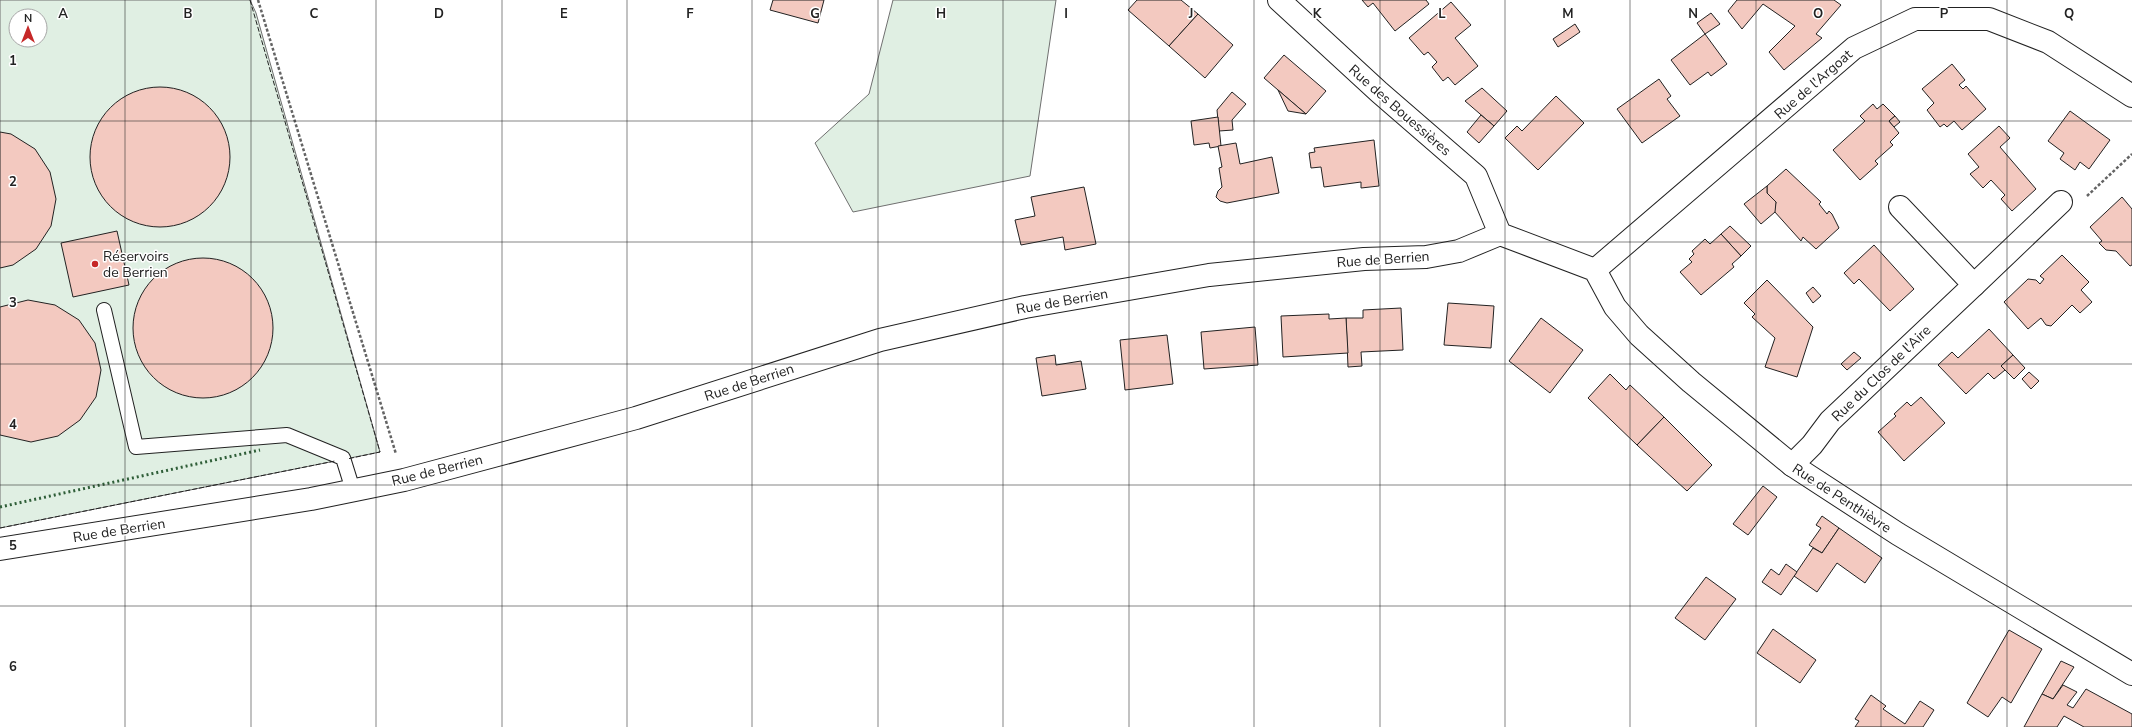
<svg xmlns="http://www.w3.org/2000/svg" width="2132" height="727" viewBox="0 0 2132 727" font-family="'Nunito Sans',sans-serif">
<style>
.green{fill:#e0efe3;stroke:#6f6f6f;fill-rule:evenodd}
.building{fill:#f3c9c0;stroke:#222}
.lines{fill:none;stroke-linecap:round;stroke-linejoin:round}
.lane-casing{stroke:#222;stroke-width:16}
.street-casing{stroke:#222;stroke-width:24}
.secondary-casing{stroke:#222;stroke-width:24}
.path{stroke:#646464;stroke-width:2.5;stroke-dasharray:3 2;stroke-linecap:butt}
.lane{stroke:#fff;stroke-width:14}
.street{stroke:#fff;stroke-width:22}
.secondary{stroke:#fff;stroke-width:22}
.hedge{stroke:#2f5e38;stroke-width:3;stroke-dasharray:2 3;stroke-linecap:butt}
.fence{stroke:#222;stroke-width:1;stroke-dasharray:5 2;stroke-linecap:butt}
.grid{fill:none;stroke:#222;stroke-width:1;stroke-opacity:0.55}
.poi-dot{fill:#c62828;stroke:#fff;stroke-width:1.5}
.labels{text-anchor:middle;stroke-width:3;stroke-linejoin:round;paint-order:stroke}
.street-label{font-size:14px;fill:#222;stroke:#fff}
.poi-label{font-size:14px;fill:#222;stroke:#fff;text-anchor:start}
.grid-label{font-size:13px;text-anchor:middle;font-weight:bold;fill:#222;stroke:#fff;stroke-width:3;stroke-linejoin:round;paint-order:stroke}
</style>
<rect width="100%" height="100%" fill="#fff"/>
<g class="green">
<path d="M0 0H250L256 13 380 452 0 528ZM16 16H40V40H16Z"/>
<polygon points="893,0 1056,0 1030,176 853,212 815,143 869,94"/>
</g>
<g class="building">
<polygon points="773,0 824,0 818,23 770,10"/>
<polygon points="1137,0 1181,0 1198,14 1169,46 1128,10"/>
<polygon points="1362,0 1426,0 1429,4 1395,31 1373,3 1368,7"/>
<polygon points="1737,0 1834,0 1841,5 1816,34 1822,38 1784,70 1769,52 1795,26 1763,4 1742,29 1728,11"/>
<polygon points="1451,2 1471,25 1455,38 1478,66 1455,85 1448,77 1443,81 1432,67 1437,62 1428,52 1424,55 1409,38"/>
<polygon points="1711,13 1720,24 1705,34 1697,23"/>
<polygon points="1198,14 1233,45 1205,78 1169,46"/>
<polygon points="1575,24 1580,32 1558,47 1553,39"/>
<polygon points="1705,34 1727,64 1711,76 1708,72 1690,85 1671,60"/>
<polygon points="1284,55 1326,91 1306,114 1264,78"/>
<polygon points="1952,64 1965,80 1959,85 1963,89 1966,86 1986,109 1962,130 1954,121 1947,127 1944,124 1940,127 1927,110 1934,103 1922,89"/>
<polygon points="1659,79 1671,96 1667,99 1680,116 1642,143 1617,109"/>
<circle cx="160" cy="157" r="70"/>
<polygon points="1482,88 1507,111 1494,126 1465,101"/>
<polygon points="1278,90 1306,114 1288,111"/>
<polygon points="1232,92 1246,104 1232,120 1233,130 1219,131 1217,110"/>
<polygon points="1556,96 1584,123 1538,170 1505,138 1517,126 1522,131"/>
<polygon points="1873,104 1877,109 1883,104 1895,116 1889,121 1899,133 1890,142 1893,145 1875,161 1878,164 1860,180 1833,150 1865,121 1860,116"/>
<polygon points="2070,111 2110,140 2089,169 2080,162 2075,170 2060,159 2064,153 2048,141"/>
<polygon points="1481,115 1494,126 1479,143 1467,132"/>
<polygon points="1895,116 1900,122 1894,127 1889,121"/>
<polygon points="1218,117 1221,146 1210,148 1209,143 1194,145 1191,121"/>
<polygon points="1999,126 2010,138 2000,147 2036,189 2012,211 2001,199 2005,195 1991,180 1983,188 1970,174 1979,167 1968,154"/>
<polygon points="0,132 11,134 35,149 50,172 56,199 51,226 36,249 13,265 0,268"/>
<polygon points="1374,140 1379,186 1361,188 1361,182 1324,187 1321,167 1311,168 1309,153 1315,152 1314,148"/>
<polygon points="1236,143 1240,164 1272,157 1279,193 1227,203 1220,201 1216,197 1218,191 1222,187 1219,168 1222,167 1218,146"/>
<polygon points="1786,169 1821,202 1819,204 1827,214 1829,211 1832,214 1839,228 1816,249 1803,237 1801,241 1774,211 1776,202 1767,193 1767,186"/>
<polygon points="1767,186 1767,193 1776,202 1775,212 1761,224 1744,204"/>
<polygon points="1084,187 1096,244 1065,250 1063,237 1021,245 1015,220 1035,216 1031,197"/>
<polygon points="2122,197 2132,209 2132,265 2130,266 2116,251 2106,250 2099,243 2102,241 2090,227"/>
<polygon points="1730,226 1751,246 1741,256 1721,234"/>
<polygon points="117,231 129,285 73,297 61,243"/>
<polygon points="1721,234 1741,256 1732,264 1734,267 1701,295 1680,272 1692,262 1689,259 1694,254 1692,251 1705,239 1710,244"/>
<polygon points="1874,245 1914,289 1890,311 1859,279 1854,284 1844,273"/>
<polygon points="2062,255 2089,282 2081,290 2092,302 2080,313 2072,305 2051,326 2046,325 2041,318 2028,329 2004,302 2028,279 2036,280 2040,284 2044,279 2040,276"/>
<circle cx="203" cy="328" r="70"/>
<polygon points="1767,280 1813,327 1797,377 1765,367 1775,338 1752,317 1755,314 1744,303"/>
<polygon points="1813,287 1821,296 1813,303 1806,293"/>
<polygon points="28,300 55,305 79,320 95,343 101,370 96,397 80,420 58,436 31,442 0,435 0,307"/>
<polygon points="1448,303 1494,306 1491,348 1444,345"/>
<polygon points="1401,308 1403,350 1361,352 1362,366 1348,367 1346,318 1363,318 1363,310"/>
<polygon points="1329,314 1329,319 1346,318 1348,353 1283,357 1281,316"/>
<polygon points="1541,318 1583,350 1550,393 1509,361"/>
<polygon points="1255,327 1258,365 1204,369 1201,332"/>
<polygon points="1989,329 2013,355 2001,366 2005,370 1994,379 1988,373 1966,394 1938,365 1952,352 1958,358"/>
<polygon points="1167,335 1173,384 1125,390 1120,340"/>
<polygon points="1854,352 1861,358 1847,370 1841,364"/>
<polygon points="1055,355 1056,365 1081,361 1086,389 1042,396 1036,358"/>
<polygon points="2013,355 2025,368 2014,379 2001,366"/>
<polygon points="2029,372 2039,381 2031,389 2022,379"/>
<polygon points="1610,374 1626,390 1630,385 1664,417 1637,445 1588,398"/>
<polygon points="1921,397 1945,423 1904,461 1878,432 1896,416 1894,414 1907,402 1911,406"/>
<polygon points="1664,417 1712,465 1687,491 1637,445"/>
<polygon points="1763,486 1777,497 1748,535 1733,524"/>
<polygon points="1822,516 1839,528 1822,553 1809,545 1821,528 1816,525"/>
<polygon points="1839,528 1882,558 1865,583 1837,563 1817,592 1794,576 1813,548 1822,553"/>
<polygon points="1786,564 1797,572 1781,595 1762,582 1771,569 1779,575"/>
<polygon points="1706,577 1736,599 1705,640 1675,618"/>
<polygon points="1773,629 1816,660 1800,683 1757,653"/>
<polygon points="2009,630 2042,649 2011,703 2002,697 1988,717 1967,703"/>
<polygon points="2061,661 2074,667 2053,699 2042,694"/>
<polygon points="2063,685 2077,692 2067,705 2073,708 2086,689 2132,714 2132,727 2084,727 2064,716 2057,727 2024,727 2042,694 2053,699"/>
<polygon points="1871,695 1886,706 1883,709 1905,724 1920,701 1934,710 1923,727 1855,727 1859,721 1855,719"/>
</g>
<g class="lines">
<g class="lane-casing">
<polyline id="lane" points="104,310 136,447 287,435 343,458 353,490"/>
</g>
<g class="street-casing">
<g id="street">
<polyline points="1595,270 1854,48 1915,19 1989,19 2048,42 2132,96"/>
<polyline points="1974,285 2061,202"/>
<polyline points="1792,465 1812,445 1830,421 1974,285 1900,207"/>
<polyline points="0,549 311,499 404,480 636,418 880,340 1025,307 1209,275 1364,259 1426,257 1459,251 1500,234"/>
</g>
</g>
<g class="secondary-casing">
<polyline id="secondary" points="1279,0 1379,92 1476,176 1500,234 1595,270 1615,307 1639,335 1691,382 1792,465 1898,534 2132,674"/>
</g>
<g class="path">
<polyline points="258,0 396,454"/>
<polyline points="2087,196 2132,154"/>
</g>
<use href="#lane" class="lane"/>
<use href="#street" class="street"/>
<use href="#secondary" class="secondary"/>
<polyline class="hedge" points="0,507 260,450"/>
<g class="fence">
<polyline points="250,0 380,452 347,459"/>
<polyline points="0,528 335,461"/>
</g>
</g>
<path class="grid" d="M125 0V727M251 0V727M376 0V727M502 0V727M627 0V727M752 0V727M878 0V727M1003 0V727M1129 0V727M1254 0V727M1380 0V727M1505 0V727M1630 0V727M1756 0V727M1881 0V727M2007 0V727M0 121H2132M0 242H2132M0 364H2132M0 485H2132M0 606H2132"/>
<circle class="poi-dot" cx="95" cy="264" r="4"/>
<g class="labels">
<g class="street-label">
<text transform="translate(1813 84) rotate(-41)" y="5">Rue de l'Argoat</text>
<text transform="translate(1400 110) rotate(41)" y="5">Rue des Bouessières</text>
<text transform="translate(1383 259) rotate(-4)" y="5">Rue de Berrien</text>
<text transform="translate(1062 301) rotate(-10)" y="5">Rue de Berrien</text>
<text transform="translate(1881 373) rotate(-44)" y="5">Rue du Clos de l'Aire</text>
<text transform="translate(749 382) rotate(-18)" y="5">Rue de Berrien</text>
<text transform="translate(437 470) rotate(-14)" y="5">Rue de Berrien</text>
<text transform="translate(1842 498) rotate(33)" y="5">Rue de Penthièvre</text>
<text transform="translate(119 530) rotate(-9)" y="5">Rue de Berrien</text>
</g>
<g class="poi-label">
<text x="103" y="261">Réservoirs<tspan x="103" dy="16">de Berrien</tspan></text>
</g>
</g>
<g class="grid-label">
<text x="63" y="18">A</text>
<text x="188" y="18">B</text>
<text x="314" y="18">C</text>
<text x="439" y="18">D</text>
<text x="564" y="18">E</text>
<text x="690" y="18">F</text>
<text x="815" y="18">G</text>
<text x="941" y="18">H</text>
<text x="1066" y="18">I</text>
<text x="1191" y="18">J</text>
<text x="1317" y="18">K</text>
<text x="1442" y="18">L</text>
<text x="1568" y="18">M</text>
<text x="1693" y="18">N</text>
<text x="1818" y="18">O</text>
<text x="1944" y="18">P</text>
<text x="2069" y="18">Q</text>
<text x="13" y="65">1</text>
<text x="13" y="186">2</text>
<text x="13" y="307">3</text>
<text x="13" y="429">4</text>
<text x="13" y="550">5</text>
<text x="13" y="671">6</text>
</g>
<g transform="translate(28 28)"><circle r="19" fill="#ffffff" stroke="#a7a7a7"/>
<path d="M0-3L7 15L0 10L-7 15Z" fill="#c62828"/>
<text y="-6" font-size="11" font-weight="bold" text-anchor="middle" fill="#222222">N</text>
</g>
</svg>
